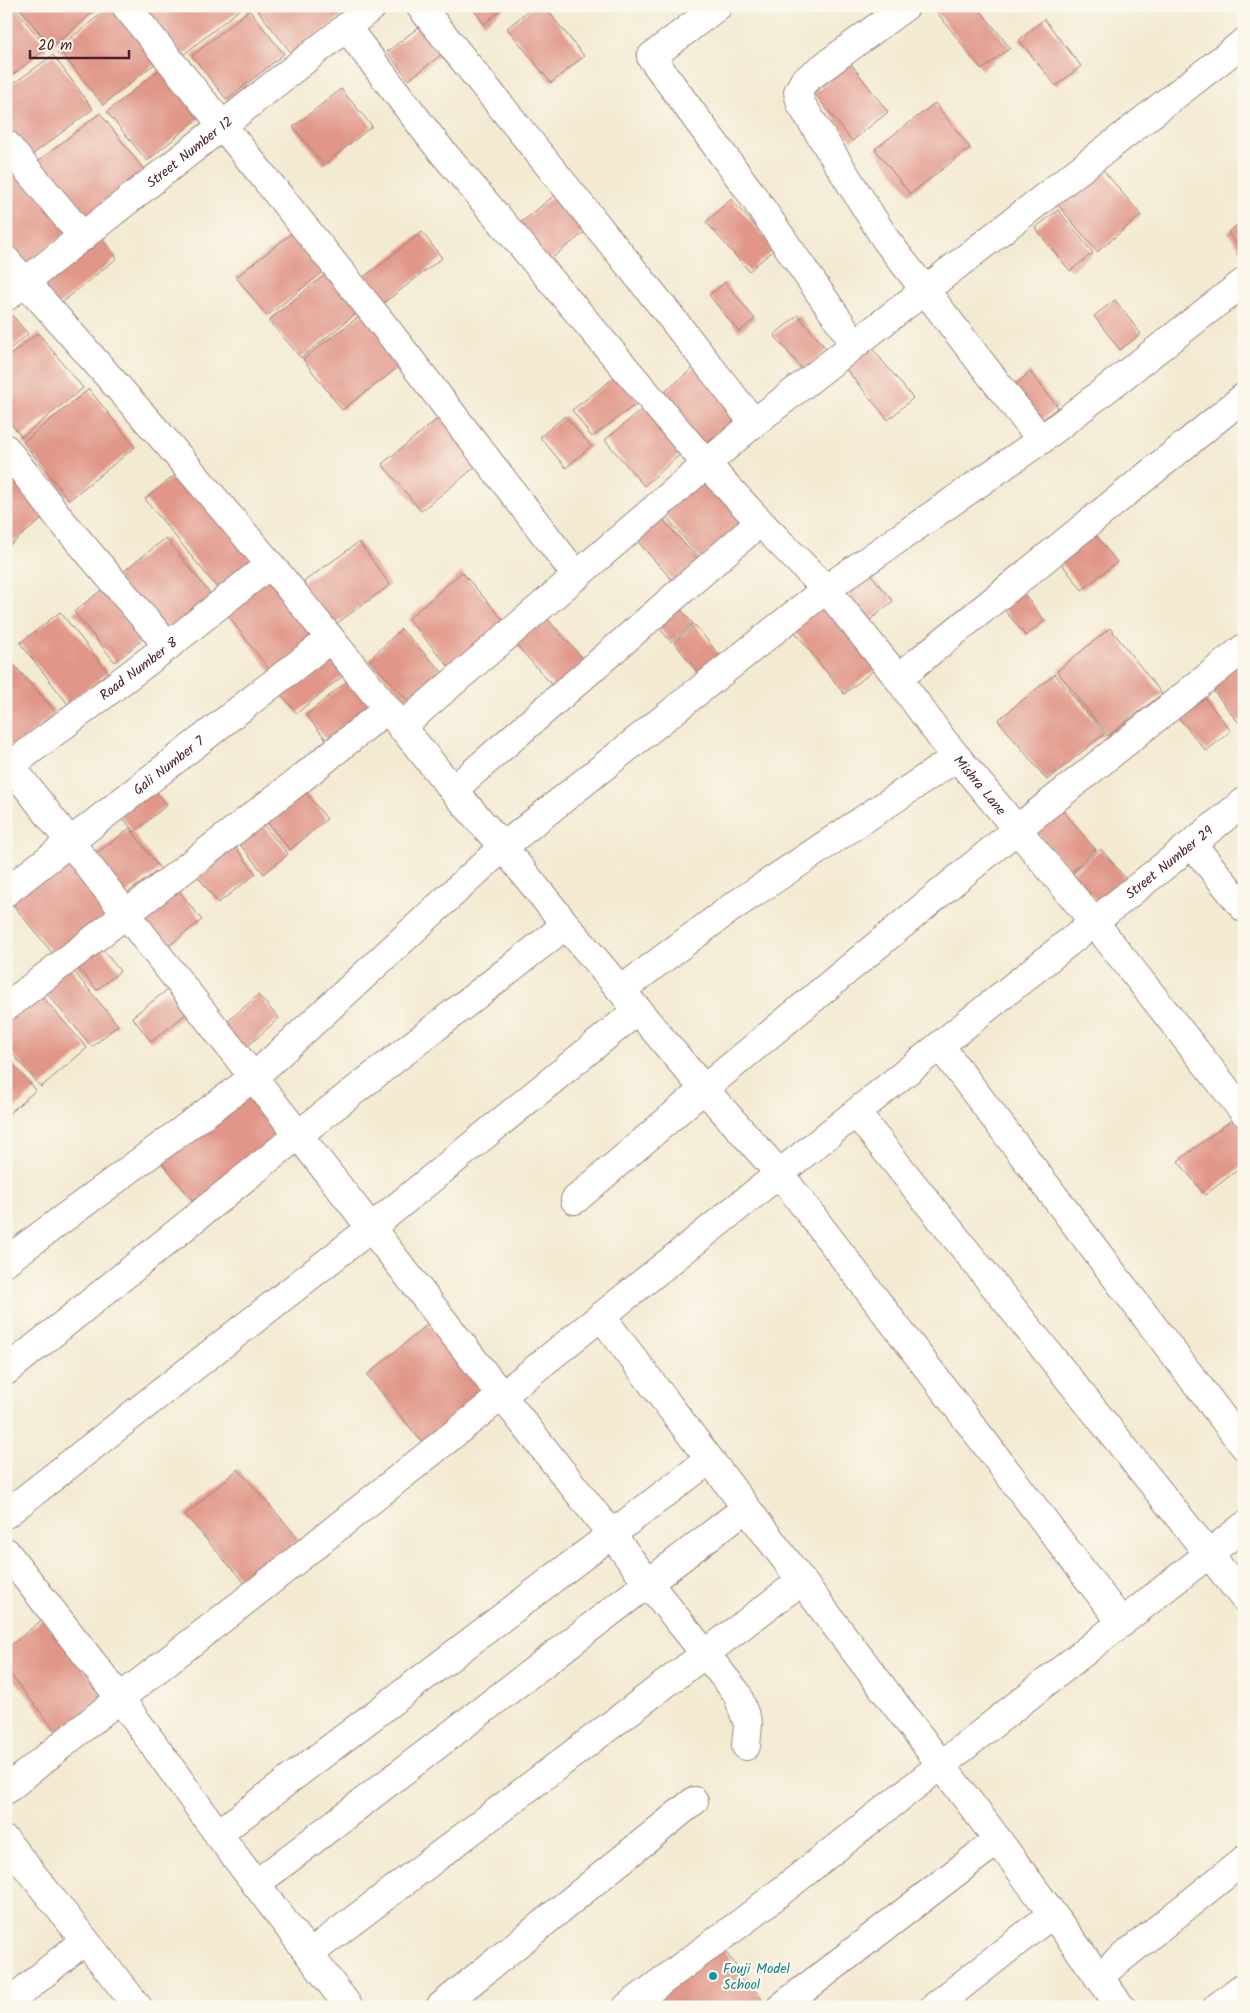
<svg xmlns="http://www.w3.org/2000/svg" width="1250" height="2013" viewBox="0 0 1250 2013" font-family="Kalam,sans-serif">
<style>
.building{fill:#e09688}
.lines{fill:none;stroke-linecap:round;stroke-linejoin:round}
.minor-casing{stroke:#9e847e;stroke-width:30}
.minor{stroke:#fff;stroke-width:28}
.culture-dot{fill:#0f9aa8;stroke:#fbf7ec;stroke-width:2}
.labels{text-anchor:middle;stroke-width:4.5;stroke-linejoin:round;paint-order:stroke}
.street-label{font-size:14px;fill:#4a1f2b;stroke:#fbf7ec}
.culture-label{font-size:14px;fill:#0d838f;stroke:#fbf7ec;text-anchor:start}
</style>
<rect width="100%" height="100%" fill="#fbf7ec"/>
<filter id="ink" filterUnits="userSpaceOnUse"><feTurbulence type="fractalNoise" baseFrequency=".02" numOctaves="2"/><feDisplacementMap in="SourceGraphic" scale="10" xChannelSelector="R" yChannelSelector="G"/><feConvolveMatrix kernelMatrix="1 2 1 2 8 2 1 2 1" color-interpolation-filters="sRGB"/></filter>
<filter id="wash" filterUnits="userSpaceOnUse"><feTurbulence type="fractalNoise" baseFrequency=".0096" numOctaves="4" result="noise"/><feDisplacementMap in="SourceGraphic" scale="20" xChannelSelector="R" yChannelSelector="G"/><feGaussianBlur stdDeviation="1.12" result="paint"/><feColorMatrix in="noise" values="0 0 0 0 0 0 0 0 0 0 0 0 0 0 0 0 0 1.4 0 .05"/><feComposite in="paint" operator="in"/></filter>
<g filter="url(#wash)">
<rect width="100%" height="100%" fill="#f3ead2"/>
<g id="blocks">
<g class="building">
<polygon points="6,6 13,6 47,48 6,80"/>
<polygon points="18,6 101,6 51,47"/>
<polygon points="111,6 122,6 163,57 103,105 58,48"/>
<polygon points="144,6 244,6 183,55"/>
<polygon points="254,6 338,6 344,14 293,55"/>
<polygon points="471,6 506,6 484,24"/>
<polygon points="534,6 544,6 584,56 551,83 507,28"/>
<polygon points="932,6 977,6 1010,48 982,70"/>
<polygon points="249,10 284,54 227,100 192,56"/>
<polygon points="429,19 451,47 409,80 387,52"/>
<polygon points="1044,19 1081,66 1056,86 1019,40"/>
<polygon points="53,55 93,109 25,160 6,134 6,89"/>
<polygon points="167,63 207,111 147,161 107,112"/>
<polygon points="851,64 888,112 852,141 814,93"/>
<polygon points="341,89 372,126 324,165 293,127"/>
<polygon points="935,103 970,148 910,194 875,149"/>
<polygon points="100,113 144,170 78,222 33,165"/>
<polygon points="1094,159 1141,215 1097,252 1050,195"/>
<polygon points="20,170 69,231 18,268 6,256 6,181"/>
<polygon points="560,191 590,228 548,261 519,224"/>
<polygon points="731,199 775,249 749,271 706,222"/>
<polygon points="1058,210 1093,253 1070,271 1035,228"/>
<polygon points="1244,220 1244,248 1241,250 1228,232"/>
<polygon points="301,226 331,266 267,316 236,277"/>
<polygon points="422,232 442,258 381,305 361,279"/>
<polygon points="97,233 117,258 55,308 35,283"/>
<polygon points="333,268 364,307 301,358 269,320"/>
<polygon points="725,282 755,319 739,332 709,295"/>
<polygon points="1115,300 1141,334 1120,350 1094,316"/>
<polygon points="6,308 28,334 6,352"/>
<polygon points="369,309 408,360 342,410 303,359"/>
<polygon points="798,315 827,350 803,370 774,335"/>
<polygon points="38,333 83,388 22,437 6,418 6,358"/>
<polygon points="866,341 913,398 888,420 840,362"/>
<polygon points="699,363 742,415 697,451 654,401"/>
<polygon points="1030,372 1058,407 1033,427 1005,393"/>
<polygon points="618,375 639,402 592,437 572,410"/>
<polygon points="89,389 135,447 69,500 23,442"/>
<polygon points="646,406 684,451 644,486 605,440"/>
<polygon points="446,412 485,459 421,511 382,464"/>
<polygon points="565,416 591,446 566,468 540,437"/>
<polygon points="708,467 753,516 701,559 660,509"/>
<polygon points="6,470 52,511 6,548"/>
<polygon points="180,471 253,561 218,589 145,499"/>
<polygon points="655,511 699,560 674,582 630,533"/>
<polygon points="1090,528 1117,562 1082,590 1055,555"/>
<polygon points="166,538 213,597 163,636 116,577"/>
<polygon points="359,542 390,585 333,626 302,583"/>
<polygon points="867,570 893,601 868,622 843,590"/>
<polygon points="462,572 505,622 451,669 408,619"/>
<polygon points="267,575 319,642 274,676 223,609"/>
<polygon points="110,583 150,633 115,662 74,612"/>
<polygon points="1016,584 1045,621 1026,636 996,600"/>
<polygon points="673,600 693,624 671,642 651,618"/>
<polygon points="824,600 878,667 844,694 791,627"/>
<polygon points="60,612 108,672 68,704 20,643"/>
<polygon points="541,612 585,661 555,688 511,639"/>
<polygon points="695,625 727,665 705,682 674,642"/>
<polygon points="1110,628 1162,694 1108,736 1057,671"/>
<polygon points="401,629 447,677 415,708 369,660"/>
<polygon points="328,645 349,671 297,713 275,688"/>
<polygon points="1244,650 1244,718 1238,722 1205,680"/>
<polygon points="6,656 55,711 14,749 6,740"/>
<polygon points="1055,674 1104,734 1047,780 998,720"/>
<polygon points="352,677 376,706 330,744 306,715"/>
<polygon points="1197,688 1231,731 1206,751 1171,708"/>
<polygon points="148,782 167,805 134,832 116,809"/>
<polygon points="300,785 327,819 290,850 262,816"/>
<polygon points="1054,800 1096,850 1071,872 1029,823"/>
<polygon points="255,815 288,854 264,874 232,835"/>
<polygon points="130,828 160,869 120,898 90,858"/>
<polygon points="227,836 256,874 218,903 189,865"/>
<polygon points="1101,849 1132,886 1104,910 1072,873"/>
<polygon points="60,851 112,917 58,960 6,896"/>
<polygon points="171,881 202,920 161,952 130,914"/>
<polygon points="98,944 120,971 97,990 74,963"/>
<polygon points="67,963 118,1025 92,1047 40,985"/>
<polygon points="34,987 87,1048 41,1087 6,1046 6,1010"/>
<polygon points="167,990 186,1014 151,1042 132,1017"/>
<polygon points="258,995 279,1018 240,1053 219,1029"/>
<polygon points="6,1056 36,1090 6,1116"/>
<polygon points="247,1084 287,1135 197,1206 154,1153"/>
<polygon points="1238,1115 1244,1122 1244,1165 1205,1195 1178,1161"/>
<polygon points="428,1324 488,1397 426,1447 367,1375"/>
<polygon points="238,1469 299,1539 246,1585 185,1515"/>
<polygon points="43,1619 105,1696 58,1734 6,1669 6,1649"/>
<polygon points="721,1946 768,2007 641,2007"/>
</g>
</g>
</g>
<g filter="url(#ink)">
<use href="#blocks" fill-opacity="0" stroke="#9e847e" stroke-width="1"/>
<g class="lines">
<g class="minor-casing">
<g id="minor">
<polyline points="126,6 385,327 577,576"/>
<polyline points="420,6 663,307 754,423"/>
<polyline points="718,6 651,57 748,189 855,344"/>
<polyline points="906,6 804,81 798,92 801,104 886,240 1041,440"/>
<path id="s1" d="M346 27 435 143 707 465 760 522 826 589 898 678 942 739 1094 922 1244 1112"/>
<polyline points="6,144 83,237"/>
<polyline points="6,260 168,444 279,575 453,790 503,847 566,925 704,1089 780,1174 1122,1623"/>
<path id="s2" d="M6 297 373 6"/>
<polyline points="6,449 61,520 168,646"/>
<polyline points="898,678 1244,397"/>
<polyline points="401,727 754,423 1244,42"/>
<polyline points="6,760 502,1396 612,1535 648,1583 737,1693 748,1724 746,1746"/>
<path id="s3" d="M6 769 168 646 269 565"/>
<polyline points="453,790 760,522"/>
<polyline points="1192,844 1244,908"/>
<path id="s4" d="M6 892 330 639"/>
<polyline points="621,990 731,908 957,757"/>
<polyline points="6,1007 302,778 387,709"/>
<polyline points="940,1046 1244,1446"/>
<polyline points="856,1113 1244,1598"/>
<polyline points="575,1200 704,1089 1016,830 1244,648"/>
<polyline points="6,1261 254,1077 503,847 826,589 1041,440 1244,282"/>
<polyline points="601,1316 998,1840 1121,2007"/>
<polyline points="6,1371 298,1135 566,925"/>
<polyline points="6,1514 371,1228 638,1010"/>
<polyline points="6,1552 120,1698 218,1834 349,2007"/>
<path id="s5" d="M6 1790 120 1698 259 1590 1244 802"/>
<polyline points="218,1834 709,1460"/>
<polyline points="6,1841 138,2007"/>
<polyline points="256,1884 746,1508"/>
<polyline points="309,1954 801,1581"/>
<polyline points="1098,1977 1244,1860"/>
<polyline points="6,2005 85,1940"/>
<polyline points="440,2007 694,1801"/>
<polyline points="627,2007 746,1919 1244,1526"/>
<polyline points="781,2007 998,1840"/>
<polyline points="934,2007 1052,1914"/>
<polyline points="1217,2007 1244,1986"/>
</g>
</g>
<use href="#minor" class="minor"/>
</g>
</g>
<circle class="culture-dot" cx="713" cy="1976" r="5"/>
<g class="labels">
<g class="street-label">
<text dy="5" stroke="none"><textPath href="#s2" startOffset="234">Street Number 12</textPath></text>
<text dy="5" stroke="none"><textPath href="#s3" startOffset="166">Road Number 8</textPath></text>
<text dy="5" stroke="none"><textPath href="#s4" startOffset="206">Gali Number 7</textPath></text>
<text dy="5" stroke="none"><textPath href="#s1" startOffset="989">Mishra Lane</textPath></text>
<text dy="5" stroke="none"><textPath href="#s5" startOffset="1488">Street Number 29</textPath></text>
</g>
<g class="culture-label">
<text x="723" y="1973">Fouji Model<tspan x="723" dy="16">School</tspan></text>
</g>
</g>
<rect width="1250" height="2013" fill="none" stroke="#fbf7ec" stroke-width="25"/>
<path d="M30 50v8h99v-8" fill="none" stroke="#4a1f2b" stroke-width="2.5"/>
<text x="38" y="50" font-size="15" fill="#4a1f2b" stroke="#fbf7ec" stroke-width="4" paint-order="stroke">20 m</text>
</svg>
